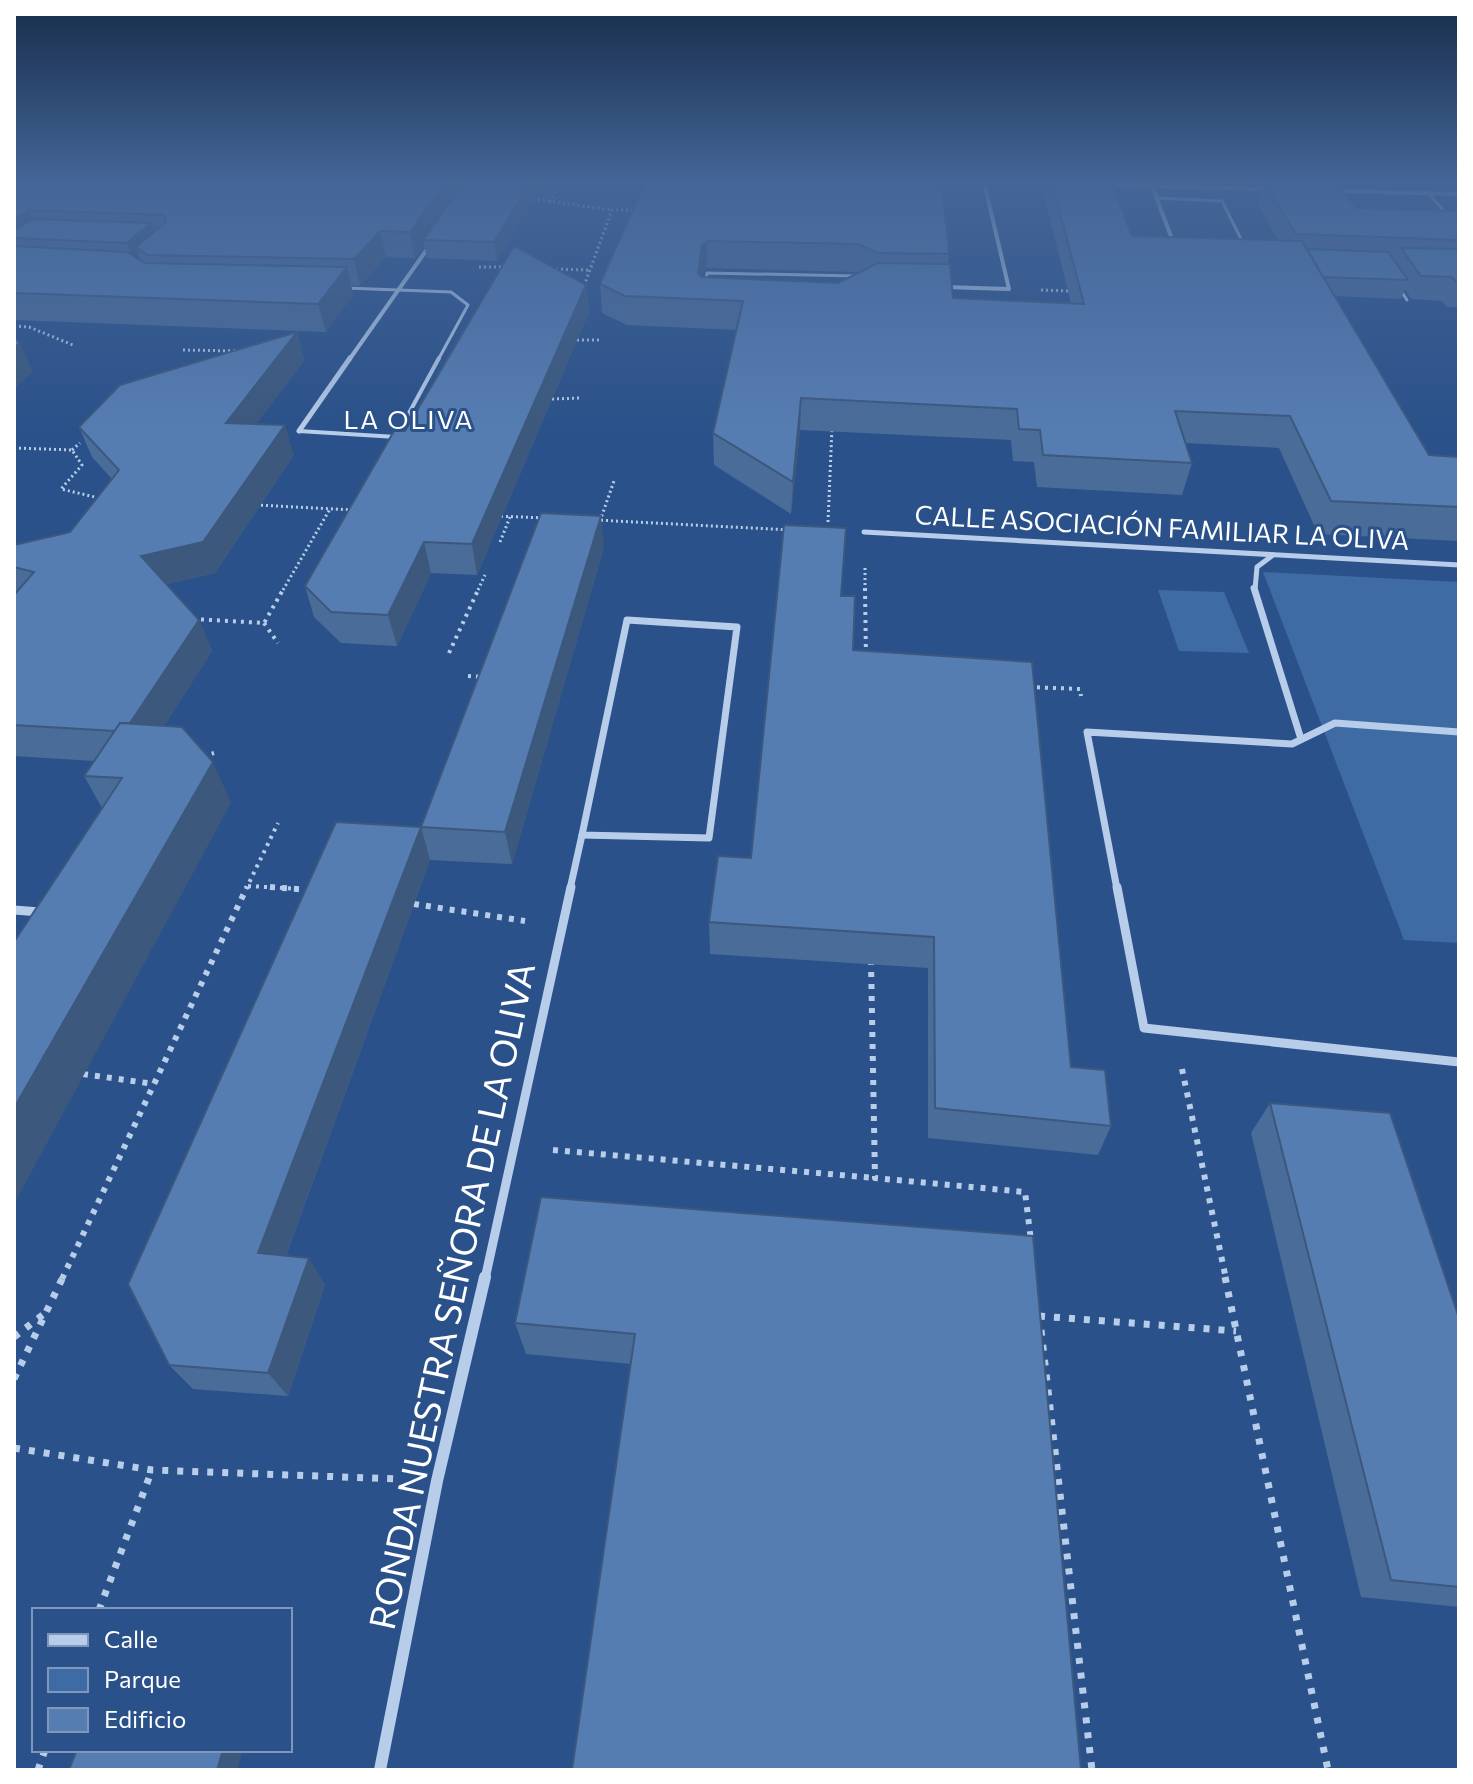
<svg xmlns="http://www.w3.org/2000/svg" width="1473" height="1784" viewBox="0 0 1473 1784" font-family="Commissioner,sans-serif">
<style>
.green{fill:#3f6ba5}
.lines{fill:none;stroke-linecap:round;stroke-linejoin:round}
.path-far3{stroke:#b8cde9;stroke-width:3;stroke-dasharray:2 3;stroke-linecap:butt}
.path-far2{stroke:#b8cde9;stroke-width:4;stroke-dasharray:3 5;stroke-linecap:butt}
.path-far1{stroke:#b8cde9;stroke-width:6;stroke-dasharray:5 7;stroke-linecap:butt}
.path{stroke:#b8cde9;stroke-width:7;stroke-dasharray:6 9;stroke-linecap:butt}
.lane-far1{stroke:#b8cde9;stroke-width:3}
.lane{stroke:#b8cde9;stroke-width:4}
.street-far4{stroke:#b8cde9;stroke-width:4}
.street-far3{stroke:#b8cde9;stroke-width:5}
.street-far2{stroke:#b8cde9;stroke-width:7}
.street-far1{stroke:#b8cde9;stroke-width:9}
.street{stroke:#b8cde9;stroke-width:12}
.wall{fill:#4a6c99;fill-rule:evenodd}
.shaded-wall{fill:#3c587d}
.building{fill:#567db2;stroke:#3c587d;stroke-width:2}
.labels{text-anchor:middle;stroke-width:6;stroke-linejoin:round;paint-order:stroke}
.far-neighbourhood-label{font-size:26px;letter-spacing:2px;fill:#fff;stroke:#2a5189}
.far-street-label{font-size:26px;fill:#fff;stroke:#2a5189}
.near-street-label{font-size:36px;fill:#fff;stroke:#2a5189}
</style>
<rect width="100%" height="100%" fill="#2a5189"/>
<g class="green">
<polygon points="1263,572 1459,582 1459,943 1404,940"/>
<polygon points="1158,590 1224,592 1249,653 1179,651"/>
</g>
<g class="lines">
<g class="path-far3">
<polyline points="533,199 612,210"/>
<polyline points="550,202 556,190"/>
<polyline points="479,267 505,267"/>
<polyline points="551,269 590,270"/>
<polyline points="579,286 584,286 612,210 636,210"/>
<polyline points="1041,290 1071,291"/>
<polyline points="14,326 29,327 73,345"/>
<polyline points="572,340 599,340"/>
<polyline points="183,350 238,351"/>
<polyline points="552,399 580,398"/>
<polyline points="14,448 72,450 82,465 61,489 99,498"/>
<polyline points="72,450 80,443"/>
<polyline points="256,505 354,510"/>
<polyline points="496,516 546,518"/>
<polyline points="596,520 790,530"/>
<polyline points="600,521 614,481"/>
<polyline points="828,522 832,428"/>
<polyline points="500,542 510,517"/>
<polyline points="865,568 865,590"/>
<polyline points="283,590 330,509"/>
<polyline points="478,590 485,575"/>
</g>
<g class="path-far2">
<polyline points="865,588 866,658"/>
<polyline points="193,619 264,623 284,588"/>
<polyline points="264,623 278,643"/>
<polyline points="449,653 479,588"/>
<polyline points="468,676 483,677"/>
<polyline points="1029,687 1080,689 1081,696"/>
<polyline points="204,756 214,753"/>
<polyline points="248,886 301,889"/>
<polyline points="246,889 278,823"/>
</g>
<g class="path-far1">
<polyline points="270,887 310,890"/>
<polyline points="414,904 525,921"/>
<polyline points="871,960 875,1178 1025,1192 1031,1241"/>
<polyline points="1182,1069 1226,1279"/>
<polyline points="83,1074 154,1084"/>
<polyline points="553,1150 875,1178"/>
<polyline points="62,1279 247,887"/>
</g>
<g class="path">
<polyline points="1225,1277 1328,1770"/>
<polyline points="1039,1316 1236,1331"/>
<polyline points="1041,1330 1092,1770"/>
<polyline points="14,1337 44,1314"/>
<polyline points="14,1379 63,1277"/>
<polyline points="14,1448 152,1470 399,1479"/>
<polyline points="99,1610 152,1470"/>
<polyline points="38,1770 45,1750"/>
</g>
<g class="lane-far1">
<polyline points="1429,194 1450,218 1459,219"/>
<polyline points="1156,198 1222,201 1245,247"/>
<polygon points="707,273 856,276 875,286 836,307 703,301"/>
<polyline points="346,288 451,292 468,305 438,360"/>
<polyline points="1399,288 1407,300"/>
</g>
<polyline class="lane" points="299,431 396,437 439,358"/>
<g class="street-far4">
<polyline points="1025,182 1058,183"/>
<polyline points="1104,185 1270,189"/>
<polyline points="1152,186 1175,247"/>
<polyline points="1336,191 1459,194"/>
<polyline points="944,287 1009,289 984,182"/>
<polyline points="349,360 430,245"/>
</g>
<g class="street-far3">
<polyline points="299,431 350,358"/>
<polyline points="864,532 1459,565"/>
<polyline points="1255,590 1257,567 1273,555"/>
</g>
<g class="street-far2">
<polyline points="1254,588 1301,739"/>
<polygon points="627,620 737,627 709,838 582,835"/>
<polyline points="570,889 582,835"/>
<polyline points="1117,889 1087,732 1292,744 1335,723 1459,732"/>
</g>
<g class="street-far1">
<polyline points="1117,887 1144,1028 1459,1062"/>
<polyline points="14,910 40,912 38,914"/>
<polyline points="485,1279 571,887"/>
</g>
<polyline class="street" points="380,1770 437,1481 485,1277"/>
</g>
<g class="wall">
<polygon points="14,182 463,182 464,184 539,190 497,261 427,258 424,244 415,258 386,257 360,286 351,285 353,295 326,332 14,320"/>
<path d="M645 182 949 254 948 264 953 298 1071 303 1045 199 1048 182H1112L1132 236 1279 241 1257 203 1263 182 1356 208 1459 211V307H1447L1442 301 1411 299 1405 289 1401 299 1335 296 1429 455 1459 457V541L1318 534 1279 448 1186 443 1192 463 1182 495 1037 487 1034 462 1013 461 1011 440 800 430 791 514 714 465 713 433 737 330 627 325 602 313 600 284ZM707 268 856 272H858L838 283 702 277 703 272Z"/>
<polygon points="586,285 589,312 477,575 431,573 397,646 341,643 314,617 305,586 405,431"/>
<polygon points="297,332 304,360 256,424 294,455 215,573 167,584 199,620 212,651 164,726 231,803 102,808 84,776 94,761 14,756 14,545 70,532 112,479 92,457 79,427"/>
<polygon points="604,547 512,864 430,860 286,1256 325,1284 288,1396 193,1389 169,1365 421,827"/>
<polygon points="853,650 1071,1067 1111,1126 1098,1155 928,1138 928,968 710,954 709,922 751,858"/>
<polygon points="1270,1103 1459,1318 1459,1607 1361,1597 1251,1133"/>
<polygon points="1033,1236 631,1364 526,1354 515,1323"/>
</g>
<g class="shaded-wall">
<polygon points="446,182 463,182 464,188 423,240 424,244 415,258 410,232"/>
<polygon points="531,182 538,182 539,190 497,261 494,242"/>
<polygon points="29,210 39,236 14,238 14,220"/>
<polygon points="151,223 160,249 136,247 142,264 136,269 127,243"/>
<polygon points="380,231 386,257 360,286 354,259"/>
<polygon points="707,241 707,268 703,272 699,301 698,273 702,245"/>
<polygon points="347,267 353,295 326,332 318,304"/>
<polygon points="586,285 589,312 477,575 472,544"/>
<polygon points="297,332 304,360 235,452 226,423"/>
<polygon points="20,343 33,372 14,389 14,348"/>
<polygon points="801,398 800,430 791,514 793,482"/>
<polygon points="285,425 294,455 215,573 154,587 141,556"/>
<polygon points="601,516 604,547 512,864 505,832"/>
<polygon points="424,542 431,573 397,646 388,615"/>
<polygon points="199,620 212,651 140,764 124,732"/>
<polygon points="213,762 231,803 14,1204 14,1108"/>
<polygon points="421,827 430,860 277,1280 258,1253"/>
<polygon points="309,1258 325,1284 288,1396 268,1373"/>
<polygon points="223,1750 243,1750 237,1770 217,1770"/>
</g>
<g class="building">
<polygon points="14,182 446,182 410,232 380,231 354,259 147,255 136,247 166,222 164,215 29,210 14,220"/>
<polygon points="465,182 531,182 494,242 423,240"/>
<polygon points="645,182 942,182 949,254 878,253 858,244 707,241 702,245 698,273 702,277 838,283 878,263 950,264 953,298 1084,304 1052,182 1112,182 1132,236 1302,241 1429,455 1459,457 1459,507 1331,501 1290,416 1175,411 1192,463 1043,455 1040,430 1019,429 1017,409 801,398 793,482 713,433 743,301 625,296 600,284"/>
<polygon points="1264,182 1338,184 1356,208 1459,211 1459,240 1296,234"/>
<polygon points="32,219 151,223 127,243 14,238 14,231"/>
<polygon points="14,246 127,252 145,263 347,267 318,304 14,293"/>
<polygon points="514,246 586,285 472,544 424,542 388,615 331,612 305,586 394,431 405,431"/>
<polygon points="1401,248 1459,249 1459,283 1457,283 1452,277 1421,276"/>
<polygon points="1307,249 1388,252 1408,280 1323,277"/>
<polygon points="297,332 226,423 285,425 203,542 141,556 199,620 130,723 120,723 115,731 14,725 14,595 34,572 14,567 14,545 70,532 119,470 79,427 120,385"/>
<polygon points="14,337 20,343 14,348"/>
<polygon points="541,513 601,516 505,832 421,827"/>
<polygon points="784,525 846,528 841,596 855,596 853,650 1032,662 1071,1067 1105,1070 1111,1126 935,1108 934,937 709,922 718,856 751,858"/>
<polygon points="120,723 182,727 213,762 14,1108 14,942 122,778 84,776"/>
<polygon points="336,822 421,827 258,1253 309,1258 268,1373 169,1365 128,1284"/>
<polygon points="1270,1103 1390,1113 1459,1318 1459,1587 1391,1580"/>
<polygon points="541,1197 1033,1236 1081,1770 572,1770 635,1334 515,1323"/>
<polygon points="130,1608 154,1610 129,1610"/>
<polygon points="77,1750 223,1750 217,1770 69,1770"/>
</g>
<linearGradient id="sky" x2="0" y2="1"><stop stop-color="#172d4b"/><stop offset="0.42" stop-color="#446597"/><stop offset="1" stop-color="#446597" stop-opacity="0"/></linearGradient>
<rect width="1473" height="432" fill="url(#sky)"/>
<g class="labels">
<g class="far-neighbourhood-label">
<text x="409" y="429">LA OLIVA</text>
</g>
<g class="far-street-label">
<text transform="translate(1162 528) rotate(3)" y="9">CALLE ASOCIACIÓN FAMILIAR LA OLIVA</text>
</g>
<g class="near-street-label">
<text transform="translate(452 1296) rotate(-78)" y="13">RONDA NUESTRA SEÑORA DE LA OLIVA</text>
</g>
</g>
<rect width="1473" height="1784" fill="none" stroke="#ffffff" stroke-width="32"/>
<rect x="32" y="1608" width="260" height="144" fill="#2a5189" stroke="#7f97b8" stroke-width="2"/>
<rect x="48" y="1634" width="40" height="12" fill="#b8cde9" stroke="#7f97b8" stroke-width="2"/>
<text x="104" y="1648" font-size="24" fill="#ffffff">Calle</text>
<rect x="48" y="1668" width="40" height="24" fill="#3f6ba5" stroke="#7f97b8" stroke-width="2"/>
<text x="104" y="1688" font-size="24" fill="#ffffff">Parque</text>
<rect x="48" y="1708" width="40" height="24" fill="#567db2" stroke="#7f97b8" stroke-width="2"/>
<text x="104" y="1728" font-size="24" fill="#ffffff">Edificio</text>
</svg>
